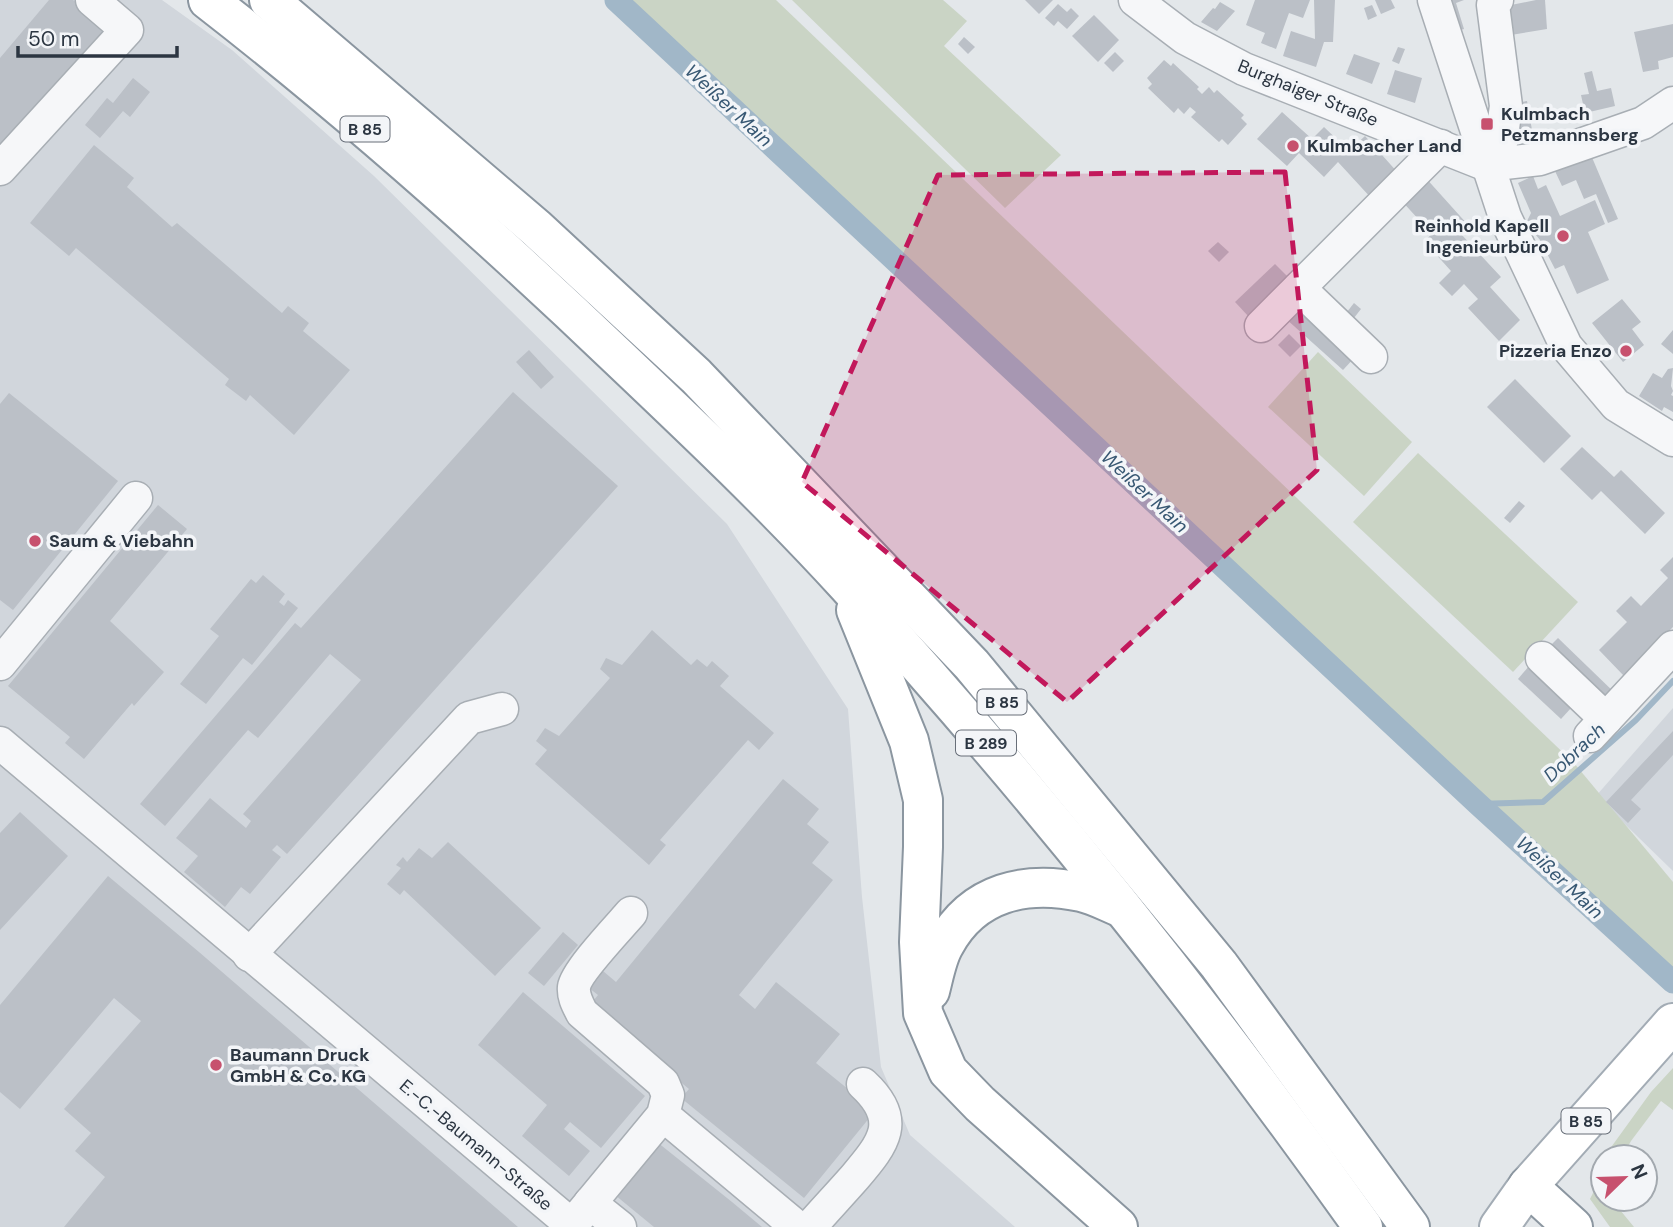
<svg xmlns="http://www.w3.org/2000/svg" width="1673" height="1227" viewBox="0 0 1673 1227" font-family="'DM Sans',sans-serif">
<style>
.built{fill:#d1d6dc}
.green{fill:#cad4c5}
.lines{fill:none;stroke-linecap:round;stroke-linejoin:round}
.stream{stroke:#a1b7c8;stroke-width:6}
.canal{stroke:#a1b7c8;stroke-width:23}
.building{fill:#bbc0c7}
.minor-casing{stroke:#a8aeb4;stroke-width:35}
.major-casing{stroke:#a3acb5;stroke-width:42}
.highway-casing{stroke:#8b96a0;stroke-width:42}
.minor{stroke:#f6f7f9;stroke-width:32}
.major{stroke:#fff;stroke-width:38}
.highway{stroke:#fff;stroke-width:38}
.marked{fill:#c2185b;fill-opacity:0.2;stroke:#c2185b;stroke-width:5;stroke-dasharray:14 9;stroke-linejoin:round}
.poi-dot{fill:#c7516e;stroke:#f3f5f8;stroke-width:2.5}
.labels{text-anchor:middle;stroke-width:7;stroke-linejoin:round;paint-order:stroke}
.shield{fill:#f3f5f8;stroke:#686f79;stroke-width:2}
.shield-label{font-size:16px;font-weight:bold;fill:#2c3642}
.street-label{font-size:18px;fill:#2c3642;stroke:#f3f5f8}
.poi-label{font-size:18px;font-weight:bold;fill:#2c3642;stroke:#f3f5f8;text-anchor:start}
.water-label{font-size:19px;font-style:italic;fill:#385873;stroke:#f3f5f8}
</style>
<rect width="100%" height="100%" fill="#e3e7ea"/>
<g class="built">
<polygon points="0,0 162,0 232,50 374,176 727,524 848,709 862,897 881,1067 910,1135 1015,1227 0,1227"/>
<polygon points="1673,708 1673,871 1596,796"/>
</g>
<g class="green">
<polygon points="619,0 776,0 1574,763 1673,882 1673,976"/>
<polygon points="792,0 943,0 967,21 944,46 1061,155 1005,208"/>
<polygon points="1318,352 1412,442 1364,496 1268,407"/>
<polygon points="1418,453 1578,602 1513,672 1353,522"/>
<polygon points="1673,1068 1673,1110 1661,1101 1631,1141 1622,1157 1604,1157 1651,1092"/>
<path d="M1603 1159V1199H1611L1634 1227H1610L1590 1199C1598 1186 1596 1172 1603 1159Z"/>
</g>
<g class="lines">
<polyline class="stream" points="1478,804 1543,802 1636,720 1673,681"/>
<polyline class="canal" points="616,0 1478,804 1673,982"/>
</g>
<g class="building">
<polygon points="49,0 73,0 108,28 0,152 0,58"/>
<polygon points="1025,0 1053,0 1039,14"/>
<polygon points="1255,0 1310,0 1303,18 1289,13 1276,49 1261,43 1265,33 1246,25"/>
<polygon points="1314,0 1335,0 1333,42 1324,42 1316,67 1283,56 1291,31 1315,39"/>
<polygon points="1375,0 1391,0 1395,8 1381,14"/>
<polygon points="1448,0 1464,0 1456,3 1464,29 1457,31"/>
<polygon points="1536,0 1545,0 1547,29 1505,36 1501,7"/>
<polygon points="1220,2 1235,11 1217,31 1201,22 1213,8 1215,9"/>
<polygon points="1058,4 1067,12 1071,8 1079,16 1067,29 1058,21 1054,26 1045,18"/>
<polygon points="1372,5 1377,16 1368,20 1364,8"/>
<polygon points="1094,15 1119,40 1098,62 1072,36"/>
<polygon points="1673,24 1673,57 1658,61 1659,69 1643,72 1634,32"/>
<polygon points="964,37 975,47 968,54 958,44"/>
<polygon points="1398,47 1405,49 1399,64 1392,61"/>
<polygon points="1115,52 1124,61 1113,72 1104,63"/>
<polygon points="1354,54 1380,63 1372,84 1346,74"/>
<polygon points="1164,60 1171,66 1173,63 1199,87 1197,89 1202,94 1209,87 1214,93 1217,90 1244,115 1241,118 1247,124 1228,145 1222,139 1219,142 1191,117 1196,112 1190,107 1184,114 1178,108 1174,113 1148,88 1152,84 1147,78"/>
<polygon points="1395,70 1422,78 1415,103 1387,94"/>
<polygon points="1592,71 1597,91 1611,88 1615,106 1585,113 1581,95 1589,94 1584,73"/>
<polygon points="133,78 150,92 130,117 123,111 100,138 85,125 107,98 113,103"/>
<polygon points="1527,101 1532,130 1516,133 1511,104"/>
<polygon points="1282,112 1312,139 1324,127 1349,151 1365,136 1399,174 1372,199 1338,162 1324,177 1299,153 1287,166 1257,139"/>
<polygon points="94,145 134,178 127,187 172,227 177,223 282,313 288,306 309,323 303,331 350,370 294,435 250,395 246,401 225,385 229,379 76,248 69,256 30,223"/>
<polygon points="1591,155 1618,219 1608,223 1596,194 1584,199 1576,180 1562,186 1555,171"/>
<polygon points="1424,176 1469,226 1461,234 1501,277 1490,287 1520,320 1499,341 1468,308 1478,299 1464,284 1452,296 1439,283 1451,271 1424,241 1432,234 1399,198"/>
<polygon points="1533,176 1538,189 1546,185 1560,216 1595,200 1605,224 1588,232 1609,280 1577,294 1564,265 1555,269 1540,240 1526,223 1531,213 1518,183"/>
<polygon points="1218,242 1229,252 1219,262 1208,251"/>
<polygon points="1275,264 1289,278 1249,317 1235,302"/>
<polygon points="1622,299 1641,322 1632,329 1644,345 1623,362 1592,323"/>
<polygon points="1354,303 1361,309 1350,323 1343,317"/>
<polygon points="1298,305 1355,357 1343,370 1285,318"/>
<polygon points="1673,330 1673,354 1661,344"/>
<polygon points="1289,334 1301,346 1290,357 1278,345"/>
<polygon points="529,350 554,377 541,389 516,362"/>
<polygon points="1673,368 1671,386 1673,391 1671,395 1673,396 1673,412 1664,407 1662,411 1639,396 1653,373 1662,378 1668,369"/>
<polygon points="1515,379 1571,436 1544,463 1487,407"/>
<polygon points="513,392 618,486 287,854 277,845 272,850 281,857 250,894 241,887 225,907 184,872 198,856 176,838 210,798 246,828 251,821 243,814 361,680 330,654 258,738 248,730 165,826 140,804 295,623 301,628"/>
<polygon points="9,393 118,481 13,610 0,600 0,404"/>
<polygon points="1582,447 1614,477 1621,470 1665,513 1645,534 1601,491 1592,500 1560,469"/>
<polygon points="1519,501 1525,506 1510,523 1504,518"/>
<polygon points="158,505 187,529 110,621 164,672 134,706 132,703 84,759 65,743 70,737 8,686"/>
<polygon points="1673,557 1673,627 1624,676 1599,650 1627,622 1616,611 1631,596 1641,606 1668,578 1660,570"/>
<polygon points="263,575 285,594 279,602 284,606 288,600 298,608 252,665 243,658 206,704 180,684 219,636 210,629 251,579 256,583"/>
<polygon points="652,630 691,665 697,659 707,667 712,661 729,676 720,686 774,733 759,750 748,740 660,840 666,845 649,865 535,764 547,750 536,741 545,728 559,736 610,678 600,669 606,658 622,665"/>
<polygon points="1558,638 1618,696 1607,708 1547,649"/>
<polygon points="1529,666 1572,707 1561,719 1518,679"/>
<polygon points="1673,731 1673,755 1631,800 1641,809 1628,823 1606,802"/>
<polygon points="783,779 819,809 807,824 829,842 812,863 833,880 739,995 755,1009 776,982 840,1034 816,1063 875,1111 804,1198 681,1098 689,1089 589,1006 598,995 589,988 603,971 616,982"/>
<polygon points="20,812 68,856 0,930 0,833"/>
<polygon points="448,842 541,928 495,976 404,890 400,895 387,884 401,868 396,865 403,857 407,862 419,848 432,858"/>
<polygon points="108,876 199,952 518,1227 64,1227 105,1177 75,1151 91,1133 64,1109 141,1021 114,998 20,1109 0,1092 0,1005"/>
<polygon points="563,932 578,945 544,986 528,973"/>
<polygon points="523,992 645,1096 601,1148 570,1122 564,1129 590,1151 569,1176 522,1136 547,1105 478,1045"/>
<polygon points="657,1142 732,1202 762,1227 654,1227 615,1195"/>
</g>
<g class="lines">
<g class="minor-casing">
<g id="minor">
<polyline points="1135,0 1185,38 1244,69 1487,165 1540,159 1643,123 1673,103"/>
<polyline points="1434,0 1505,217 1566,346 1616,405 1673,440"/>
<polyline points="1487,165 1501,143 1506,106 1493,5 1497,0"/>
<polyline points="0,169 127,30 92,0"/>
<polyline points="1299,288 1371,357"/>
<polyline points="1261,326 1441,146"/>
<polyline points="1542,658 1606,719"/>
<polyline points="0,664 136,498"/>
<polyline points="1590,736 1673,647"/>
<polyline points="0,743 574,1227"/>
<polyline points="249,955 469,718 502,709"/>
<polyline points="663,1115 797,1227"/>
<polyline points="590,1203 620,1227"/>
<path d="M572 1225 663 1115 668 1095 663 1083 582 1013C578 1005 573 997 574 987 576 972 619 927 631 913"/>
<path d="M810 1227C825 1210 840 1194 855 1177 884 1143 902 1120 863 1084"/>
</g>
</g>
<g class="major-casing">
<polyline id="major" points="1499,1227 1528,1186 1673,1023"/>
</g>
<g class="highway-casing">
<g id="highway">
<path d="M208 0C351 111 487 232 618 357 696 431 774 505 847 585 1032 788 1204 1003 1363 1227"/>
<polyline points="269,0 536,228 696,376 972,665 1219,965 1410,1227"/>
<polyline points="856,610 909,741 923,800 923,847 919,942 923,1013 948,1071 980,1104 1118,1227"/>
<path d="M930 991C934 976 937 957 945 944 973 892 1026 880 1081 892 1095 895 1109 903 1122 908"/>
<polyline points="1528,1186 1573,1227"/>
</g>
</g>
<use href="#minor" class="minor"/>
<use href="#major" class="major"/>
<use href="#highway" class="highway"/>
</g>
<path class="marked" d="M1285 172 1317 470 1067 702 802 482 938 175Z"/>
<g class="poi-dot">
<rect x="1480" y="117" width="14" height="14" rx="3.5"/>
<circle cx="1293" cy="146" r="7"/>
<circle cx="1563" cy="236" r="7"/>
<circle cx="1626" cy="351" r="7"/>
<circle cx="35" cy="541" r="7"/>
<circle cx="216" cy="1065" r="7"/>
</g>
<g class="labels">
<g class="shield">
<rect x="340.5" y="116.5" width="49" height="25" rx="5"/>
<rect x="977.5" y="689.5" width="49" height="25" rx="5"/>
<rect x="956" y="730.5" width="60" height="25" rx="5"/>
<rect x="1561.5" y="1108.5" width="49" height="25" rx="5"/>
</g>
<g class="shield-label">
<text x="365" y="135">B 85</text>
<text x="1002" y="708">B 85</text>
<text x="986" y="749">B 289</text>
<text x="1586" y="1127">B 85</text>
</g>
<g class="street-label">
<text transform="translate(1308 93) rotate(22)" y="6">Burghaiger Straße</text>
<text transform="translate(476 1145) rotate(40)" y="6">E.-C.-Baumann-Straße</text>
</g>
<g class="poi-label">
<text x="1501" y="120">Kulmbach<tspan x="1501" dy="21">Petzmannsberg</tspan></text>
<text x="1307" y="152">Kulmbacher Land</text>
<text x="1549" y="232" text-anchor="end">Reinhold Kapell<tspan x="1549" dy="21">Ingenieurbüro</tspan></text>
<text x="1612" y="357" text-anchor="end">Pizzeria Enzo</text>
<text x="49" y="547">Saum &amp; Viebahn</text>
<text x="230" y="1061">Baumann Druck<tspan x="230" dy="21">GmbH &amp; Co. KG</tspan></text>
</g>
<g class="water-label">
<text transform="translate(729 105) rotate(43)" y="7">Weißer Main</text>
<text transform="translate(1145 491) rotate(43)" y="7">Weißer Main</text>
<text transform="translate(1574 752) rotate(-43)" y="7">Dobrach</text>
<text transform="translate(1560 877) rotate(43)" y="7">Weißer Main</text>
</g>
</g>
<g transform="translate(1624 1178) rotate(67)"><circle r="33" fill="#f3f5f8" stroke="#a3a9af" stroke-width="2"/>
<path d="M0-5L12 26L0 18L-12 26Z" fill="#c7516e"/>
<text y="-10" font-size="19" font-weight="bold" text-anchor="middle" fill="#2c3642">N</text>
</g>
<path d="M18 46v10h159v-10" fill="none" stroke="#2c3642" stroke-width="3.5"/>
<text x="28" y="46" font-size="21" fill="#2c3642" stroke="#f3f5f8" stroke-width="5" paint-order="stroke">50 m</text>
</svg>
